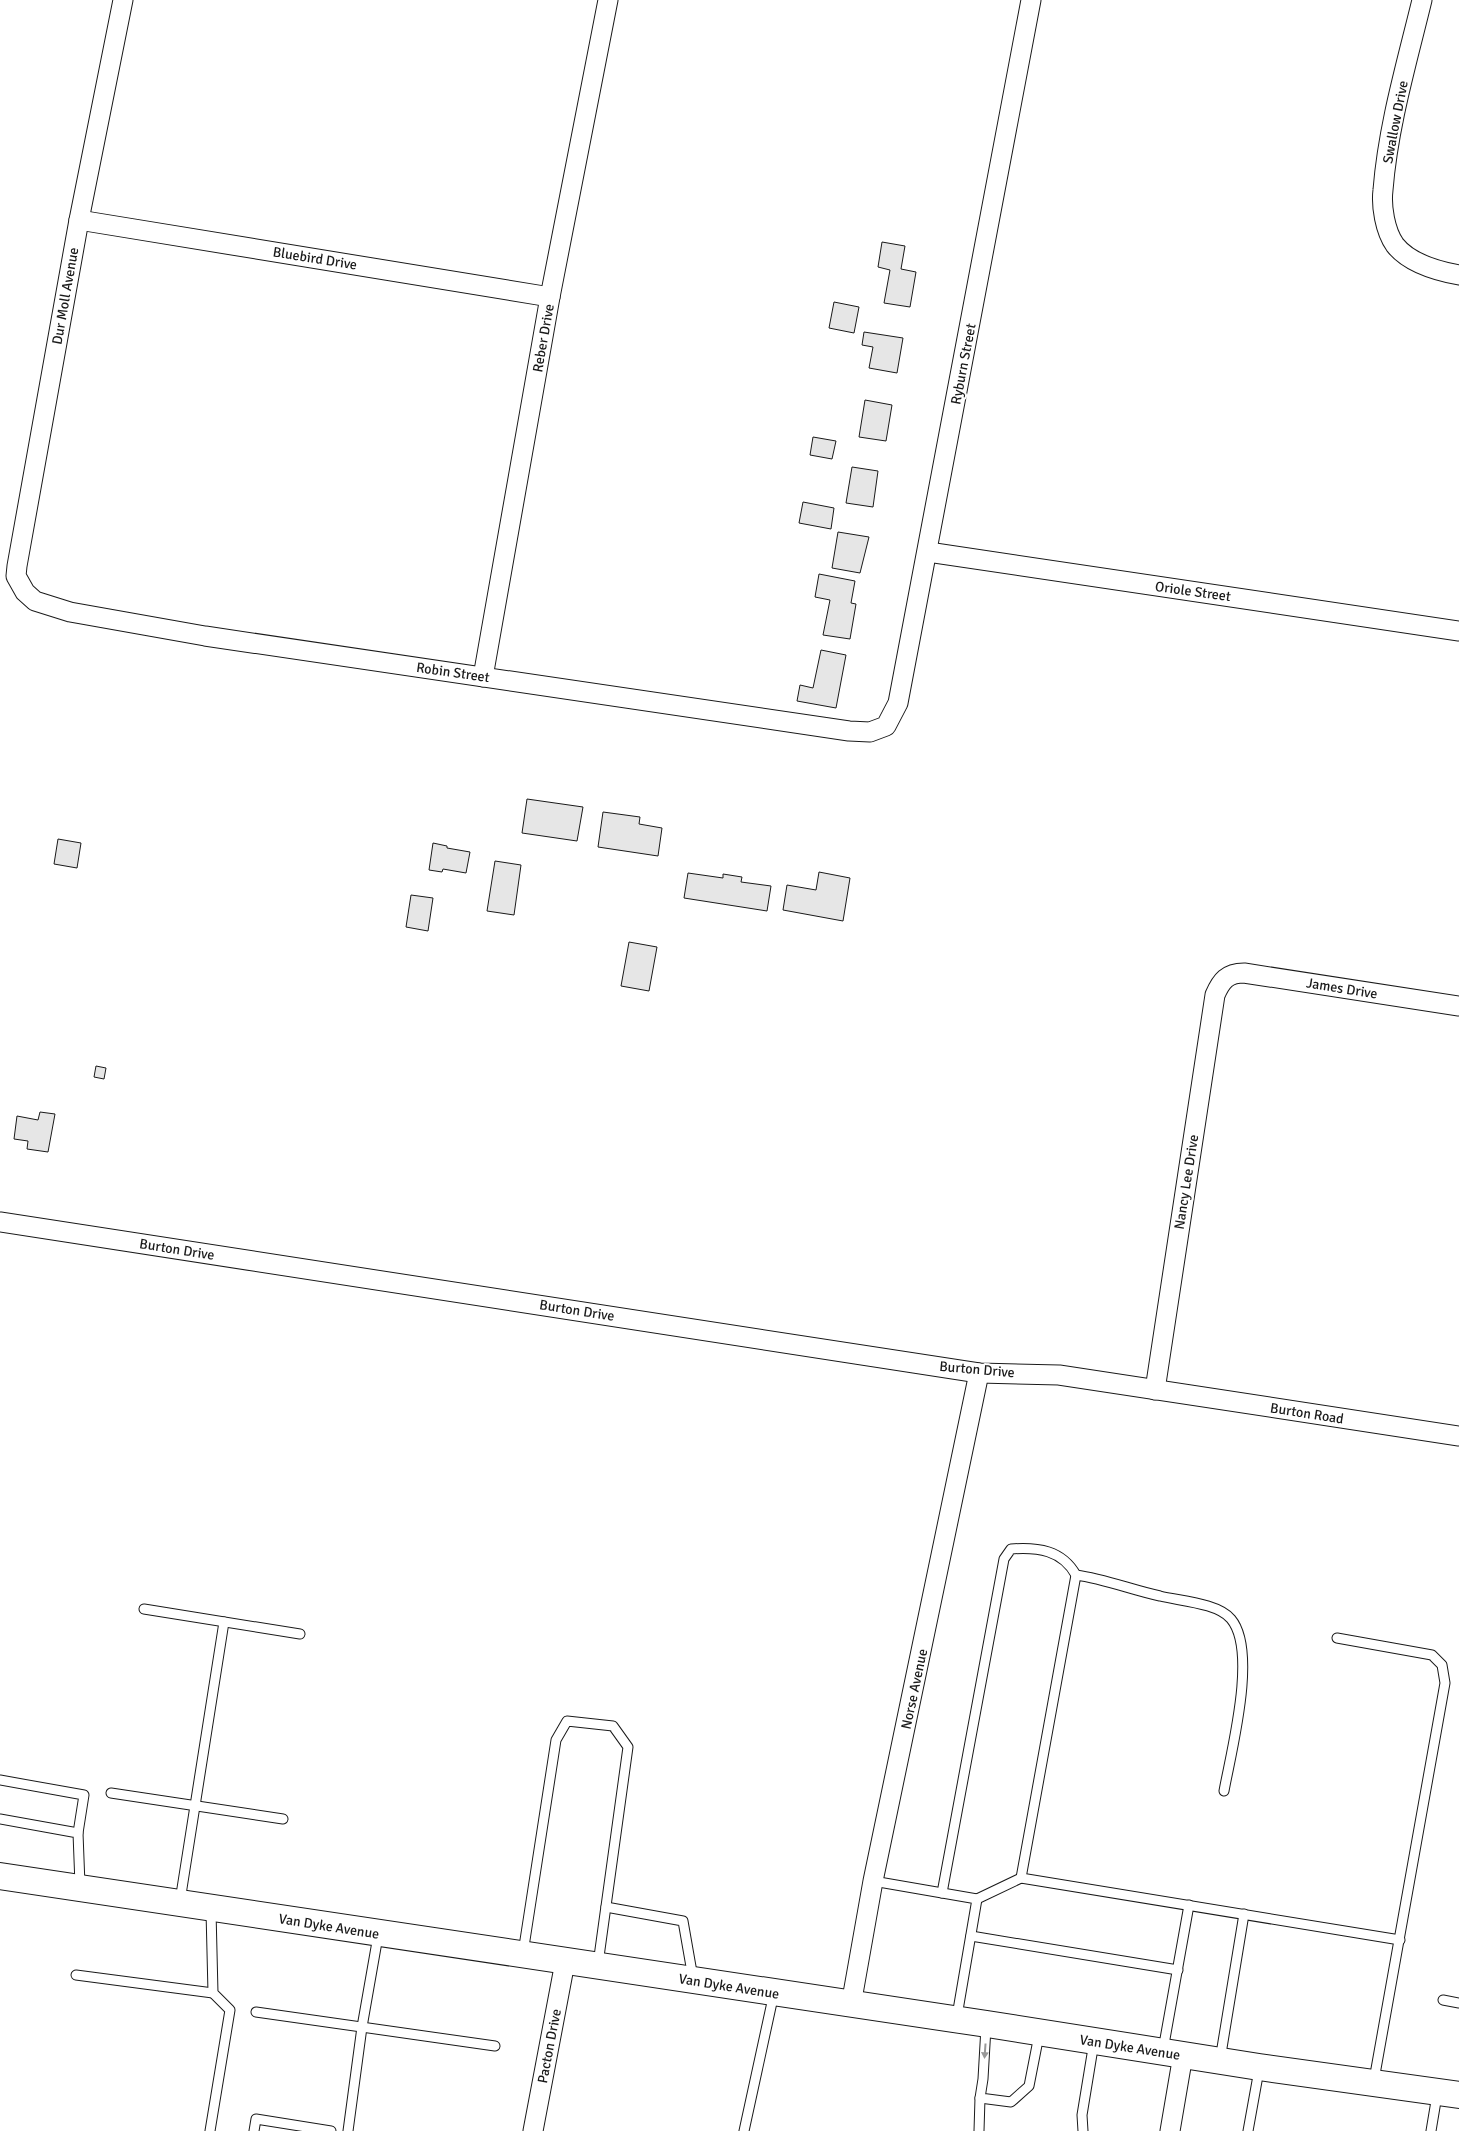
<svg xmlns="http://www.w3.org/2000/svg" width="1459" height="2131" viewBox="0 0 1459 2131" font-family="Signika,sans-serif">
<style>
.building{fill:#e6e6e6;stroke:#1a1a1a}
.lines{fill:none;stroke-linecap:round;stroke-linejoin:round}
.service-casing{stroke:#1a1a1a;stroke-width:11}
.minor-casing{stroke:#1a1a1a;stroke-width:21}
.secondary-casing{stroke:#1a1a1a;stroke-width:28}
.service{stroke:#fff;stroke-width:9}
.minor{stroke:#fff;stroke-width:19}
.secondary{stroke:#fff;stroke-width:26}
.oneway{fill:#989898}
.labels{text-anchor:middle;stroke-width:4;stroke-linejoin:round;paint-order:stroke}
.street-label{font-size:14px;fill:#1a1a1a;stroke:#fff}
</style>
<rect width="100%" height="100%" fill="#fff"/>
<g class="building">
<polygon points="882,242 905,246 901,269 916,272 910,307 884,303 890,270 878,267"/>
<polygon points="834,302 859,307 854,333 829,328"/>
<polygon points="864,332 903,338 897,373 869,368 873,347 862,345"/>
<polygon points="865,400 892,405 886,441 859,437"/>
<polygon points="813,437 836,441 832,459 810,455"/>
<polygon points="852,467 878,471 873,507 846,503"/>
<polygon points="803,502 834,508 831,529 799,523"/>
<polygon points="838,532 869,537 860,573 832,568"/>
<polygon points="819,574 855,581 851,603 856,604 850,639 823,635 830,600 815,597"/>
<polygon points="821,650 846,655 836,708 797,701 800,685 813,688"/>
<polygon points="527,799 583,807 577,841 522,833"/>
<polygon points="603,812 640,817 639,824 662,828 658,856 598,847"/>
<polygon points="58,839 81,843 77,868 54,864"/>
<polygon points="433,843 447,846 447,848 470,852 466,873 443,869 442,872 429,870"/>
<polygon points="495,861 521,865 514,915 487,911"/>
<polygon points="819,872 850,878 843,921 783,910 787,885 816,890"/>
<polygon points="688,873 723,878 723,874 742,877 741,882 771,886 767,911 684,898"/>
<polygon points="411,895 433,898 428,931 406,927"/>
<polygon points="629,942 657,947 649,991 621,986"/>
<polygon points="96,1066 106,1068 104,1079 94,1077"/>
<polygon points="40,1112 55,1114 48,1152 27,1149 28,1141 14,1139 17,1116 38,1120"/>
</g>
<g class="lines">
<g class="service-casing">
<g id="service">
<polyline points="144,1609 300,1634"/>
<polyline points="1337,1638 1432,1655 1442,1665 1445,1683 1374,2080"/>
<polyline points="0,1780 84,1795 78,1833"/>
<polyline points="111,1793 283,1819"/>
<polyline points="0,1819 78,1833 80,1885"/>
<path d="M1021 1878 1076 1575C1105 1579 1132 1590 1160 1596 1180 1601 1218 1603 1231 1619 1258 1651 1231 1752 1224 1791"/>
<polyline points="873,1881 977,1899 957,2016"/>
<path d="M942 1893 1004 1559 1011 1549C1038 1547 1062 1550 1076 1575"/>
<polyline points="977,1899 1021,1878 1400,1940"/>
<polyline points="180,1901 224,1622"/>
<polyline points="606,1907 683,1921 693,1978"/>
<polyline points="971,1936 1178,1970"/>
<polyline points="523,1953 556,1740 567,1721 613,1726 628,1747 598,1964"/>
<polyline points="76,1975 213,1993"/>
<polyline points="1443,2000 1459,2003"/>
<polyline points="256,2012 495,2046"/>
<polyline points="986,2027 983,2079 980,2098 1011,2102 1029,2086 1039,2035"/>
<polyline points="1163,2050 1189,1905"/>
<polyline points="1220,2060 1244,1914"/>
<polyline points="210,2131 230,2010 213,1993 211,1911"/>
<polyline points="254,2131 256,2119 331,2131"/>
<polyline points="348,2131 362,2027 378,1936"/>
<polyline points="744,2131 774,1993"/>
<polyline points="979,2131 980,2098"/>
<polyline points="1083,2131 1082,2115 1094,2042"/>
<polyline points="1248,2131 1259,2070"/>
<polyline points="1431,2131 1437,2095"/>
</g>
</g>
<g class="minor-casing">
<g id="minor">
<polyline points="123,0 79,220 17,566 16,576 25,592 35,601 70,612 205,636 849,731 870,732 886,726 898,703 1031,0"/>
<path d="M1422 0C1407 62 1388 126 1383 190 1381 206 1385 231 1395 245 1409 263 1437 271 1459 275"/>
<polyline points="79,220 550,297"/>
<polyline points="928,552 1459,631"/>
<polyline points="483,677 550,297 608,0"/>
<polyline points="0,1222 979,1373 1059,1375 1459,1436"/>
<path d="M1155 1390 1215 995C1221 981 1227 973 1244 973L1459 1006"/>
<polyline points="851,2005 873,1881 979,1373"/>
<polyline points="533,2131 565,1962"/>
<polyline points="1170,2131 1183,2055"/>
</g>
</g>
<g class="secondary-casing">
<polyline id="secondary" points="0,1876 987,2024 1259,2067 1459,2095"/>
</g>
<use href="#service" class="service"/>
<use href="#minor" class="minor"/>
<use href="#secondary" class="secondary"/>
</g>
<defs><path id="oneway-solid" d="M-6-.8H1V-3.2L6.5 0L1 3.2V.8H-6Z" transform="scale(1.25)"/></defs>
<use class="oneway" href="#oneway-solid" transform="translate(985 2051) rotate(94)"/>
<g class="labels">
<g class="street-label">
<text transform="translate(1395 122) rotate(-79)" y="5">Swallow Drive</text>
<text transform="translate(315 258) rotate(9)" y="5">Bluebird Drive</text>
<text transform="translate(65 296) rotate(-80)" y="5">Dur Moll Avenue</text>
<text transform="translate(543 338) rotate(-80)" y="5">Reber Drive</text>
<text transform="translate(963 364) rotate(-79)" y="5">Ryburn Street</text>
<text transform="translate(1193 591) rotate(8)" y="5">Oriole Street</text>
<text transform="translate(453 672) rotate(8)" y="5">Robin Street</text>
<text transform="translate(1342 988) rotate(9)" y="5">James Drive</text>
<text transform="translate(1186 1182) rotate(-81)" y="5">Nancy Lee Drive</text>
<text transform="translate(177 1249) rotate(9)" y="5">Burton Drive</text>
<text transform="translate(577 1310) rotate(9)" y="5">Burton Drive</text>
<text transform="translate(977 1369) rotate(5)" y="5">Burton Drive</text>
<text transform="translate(1307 1413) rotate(9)" y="5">Burton Road</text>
<text transform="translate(914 1689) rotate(-78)" y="5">Norse Avenue</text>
<text transform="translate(329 1926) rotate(9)" y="5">Van Dyke Avenue</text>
<text transform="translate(729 1986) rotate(9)" y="5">Van Dyke Avenue</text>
<text transform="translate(549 2046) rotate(-79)" y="5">Pacton Drive</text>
<text transform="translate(1130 2047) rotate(9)" y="5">Van Dyke Avenue</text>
</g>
</g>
</svg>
